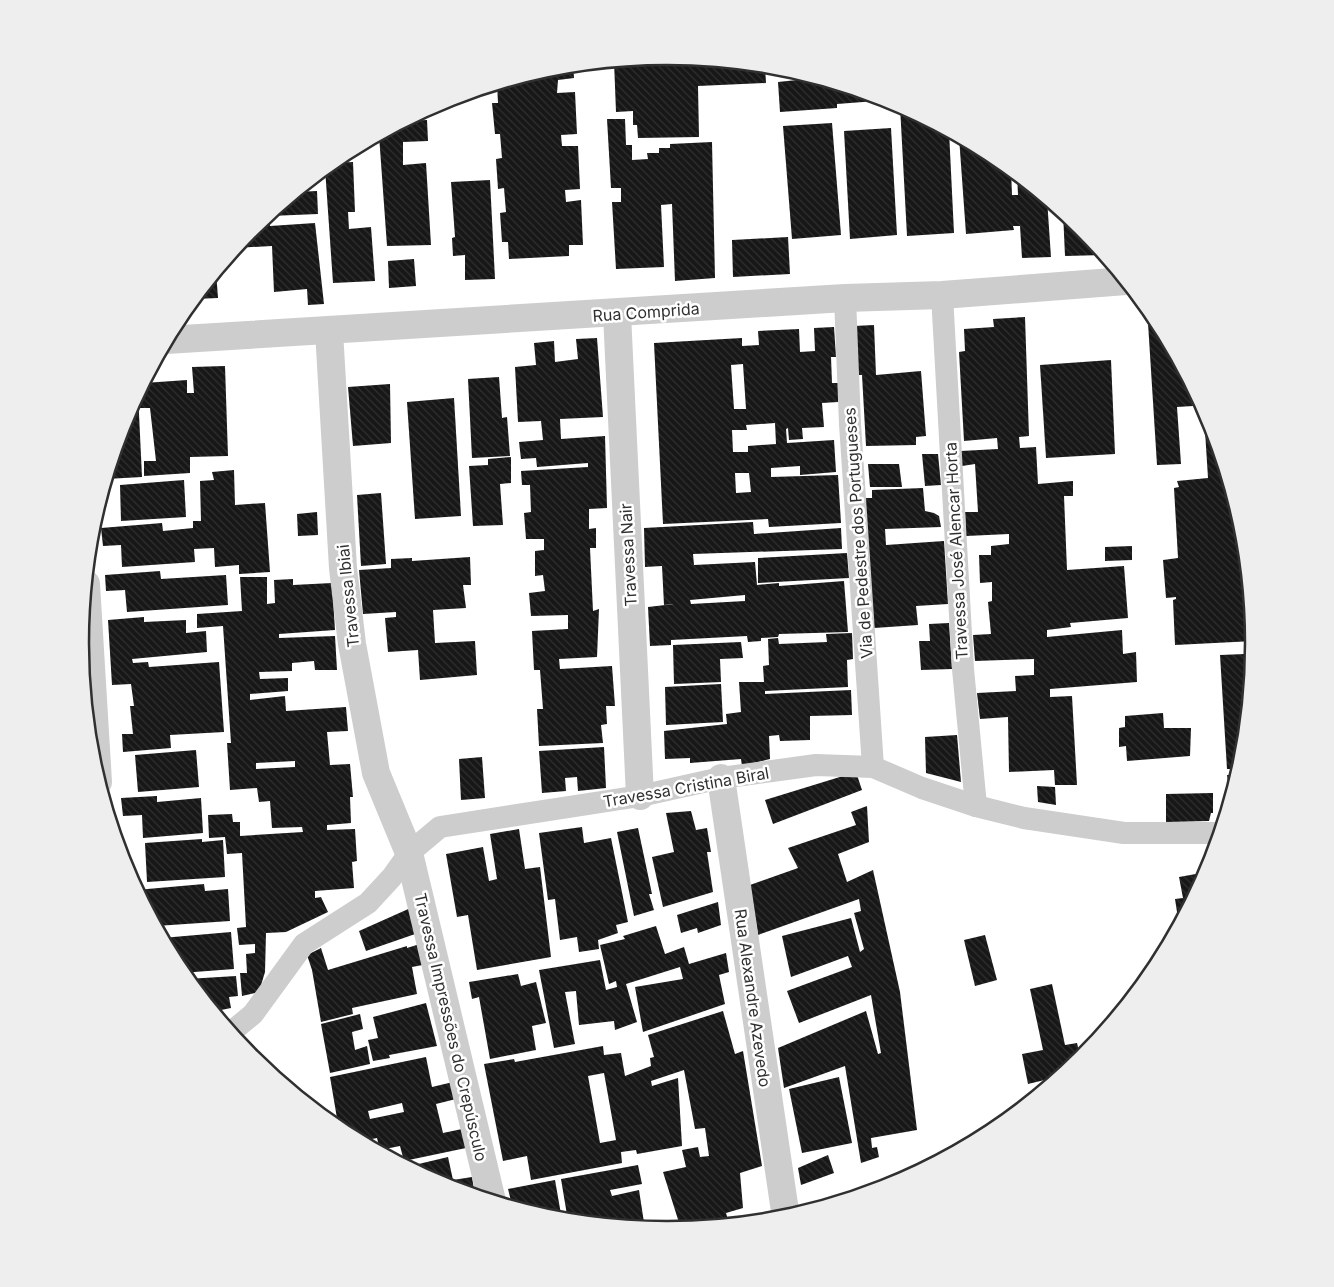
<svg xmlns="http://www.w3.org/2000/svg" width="1334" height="1287" viewBox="0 0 1334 1287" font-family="Inter,sans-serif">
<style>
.building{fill:url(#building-back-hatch);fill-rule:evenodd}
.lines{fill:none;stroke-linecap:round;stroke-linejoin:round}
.lane{stroke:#cdcdcd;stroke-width:22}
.street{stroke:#cdcdcd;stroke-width:28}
.labels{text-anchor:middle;stroke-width:5;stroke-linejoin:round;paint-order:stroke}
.street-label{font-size:16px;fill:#303030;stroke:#fff}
.rim{fill:none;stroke:#303030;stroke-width:2.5}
</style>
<defs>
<pattern id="building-back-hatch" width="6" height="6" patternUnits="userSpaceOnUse" patternTransform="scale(1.25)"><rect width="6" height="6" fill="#171717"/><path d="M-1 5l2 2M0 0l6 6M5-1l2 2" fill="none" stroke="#303030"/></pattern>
</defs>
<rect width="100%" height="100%" fill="#fff"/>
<g class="building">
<polygon points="667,56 765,66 766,83 698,86 699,137 638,138 637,125 633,125 633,111 616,112 614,61"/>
<polygon points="573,65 574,78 558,80 557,93 575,92 577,134 561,135 562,146 578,146 580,189 565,190 566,202 581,200 583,245 569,245 569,256 509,259 508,242 502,242 500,213 506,212 504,188 498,189 496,159 502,158 500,134 495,134 492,103 498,103 497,84 553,67"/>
<polygon points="816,78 889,100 837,104 837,108 780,112 778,82"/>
<polygon points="900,106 923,117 923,124 934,124 949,131 954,233 907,236"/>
<polygon points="607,119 625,119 626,145 632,145 632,160 648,159 647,153 659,153 659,148 670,148 670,144 712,142 715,278 675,281 672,204 661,205 664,267 616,269 612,202 621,202 621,188 611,188"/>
<polygon points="427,120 428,141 403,142 403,165 426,163 431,245 387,246 379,135 404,121"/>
<polygon points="832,123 841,235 792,239 783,126"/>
<polygon points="891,128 897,235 850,239 844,131"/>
<polygon points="959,137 993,155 1011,169 1012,195 1018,195 1017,174 1047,199 1051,257 1022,258 1020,226 1013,226 1014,230 966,234"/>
<polygon points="353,162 355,212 348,212 349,229 371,227 375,281 333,283 325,168 331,163"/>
<polygon points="490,180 495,279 465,280 465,255 453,256 452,238 455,237 451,182"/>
<polygon points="317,191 318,214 270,216 270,226 315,223 324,304 308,305 307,289 274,292 272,246 235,248 252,228 295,192"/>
<polygon points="1063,212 1082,228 1104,255 1065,256"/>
<polygon points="788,237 790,274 733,277 732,240"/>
<polygon points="414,259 416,286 389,288 388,261"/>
<polygon points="216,271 218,298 194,299 206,284"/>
<polygon points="1025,317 1029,436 1019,437 1020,448 1036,447 1038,484 1073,481 1073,496 1064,496 1067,570 1124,566 1128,618 1070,623 1071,627 1047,630 1047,637 1122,630 1123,654 1136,652 1137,682 1050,689 1050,697 1072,696 1077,785 1055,785 1054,770 1009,772 1008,717 980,719 977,693 1016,691 1015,676 1034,675 1034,659 975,661 973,635 991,634 988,602 992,601 992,582 980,583 979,555 991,555 991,546 1009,544 1009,534 966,536 965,512 978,512 975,464 962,466 961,451 998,449 997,438 964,441 959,352 965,351 964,329 994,327 993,319"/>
<polygon points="1158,322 1192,385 1193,406 1177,407 1181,464 1157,465 1148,323"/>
<polygon points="874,325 876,375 921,371 926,436 916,437 916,445 866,446 862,375 857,375 854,326"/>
<path d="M834 327 836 357H831L832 383H838V402L822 403 824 427 802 428 803 439 789 440 788 428 786 429 787 443 834 440 836 472 800 475V466L771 468V477L838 475 841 523 769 527 768 519 663 524 654 343 742 338V346L759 345 758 331 799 329 800 352 815 351 814 328ZM743 364 746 409H734L731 365ZM775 423 776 444 748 446V452H733L732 430H747L746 425ZM735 473H749L751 492 736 493Z"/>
<polygon points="597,338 603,417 560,419 561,439 605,436 607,508 589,509 589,529 596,528 596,548 590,548 593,611 599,609 597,657 559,659 560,669 612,666 615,706 606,706 607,724 601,725 603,743 539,746 537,709 543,709 540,670 534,670 532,631 568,629 568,615 531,616 529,593 545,591 543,575 535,576 535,551 544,550 544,539 526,539 524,513 531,512 530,485 522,485 521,471 588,467 588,463 537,467 536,458 521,459 519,442 543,440 541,421 518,422 515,367 536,365 534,343 554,341 555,362 578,359 576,339"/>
<polygon points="1111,360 1115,454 1046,458 1040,365"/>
<polygon points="225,366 228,456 190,457 190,473 144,476 144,461 156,461 150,408 140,408 140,390 144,383 187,380 187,393 194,393 192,367"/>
<polygon points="499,377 502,418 507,417 510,456 472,458 468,379"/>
<polygon points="390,384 391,443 353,446 348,387"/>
<polygon points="138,393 142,477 106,479 125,419"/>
<polygon points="454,398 461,516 415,519 407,402"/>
<polygon points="1204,415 1207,415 1210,419 1222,460 1220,460 1221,468 1224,468 1243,529 1244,542 1239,542 1240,550 1245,549 1249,588 1246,588 1246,596 1250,596 1254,641 1175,645 1173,600 1176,599 1176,597 1166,598 1163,560 1178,558 1174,488 1179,487 1177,481 1208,478"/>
<polygon points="922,454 938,454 941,485 925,486"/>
<polygon points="511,457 511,483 500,484 503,525 473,526 469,466 488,465 488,459"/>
<polygon points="868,464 899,464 902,487 870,487"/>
<polygon points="234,470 235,505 265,503 270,572 239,574 239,565 215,567 214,548 194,549 195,562 122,567 121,545 103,546 101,528 162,523 163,531 193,528 193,521 201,521 200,481 214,480 212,472"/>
<polygon points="184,480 186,517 121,521 120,485"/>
<polygon points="923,488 925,511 934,513 939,516 941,527 885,529 886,545 944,541 948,604 916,606 918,625 874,628 864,498 872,498 872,490"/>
<polygon points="381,493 386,564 361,566 357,495"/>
<polygon points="317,512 318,535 298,536 297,514"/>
<path d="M753 522 754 534 841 528 842 549 693 554 694 565 755 562 757 585 779 583V586L844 581 848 632 779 634 778 637 761 638V641L748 642 747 636 671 640V645L650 646 648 607 674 604 664 605 662 566 645 567 644 528ZM745 595V601L691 604 690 600Z"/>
<polygon points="1132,546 1132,560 1105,561 1105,547"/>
<polygon points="847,553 849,578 758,583 758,558"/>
<polygon points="470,557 471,585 463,585 466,608 433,610 435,643 475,641 477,675 420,680 418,650 388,652 385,618 396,617 396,612 363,614 359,570 391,568 391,559 412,558 412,561"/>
<polygon points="160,571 161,579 226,575 228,605 127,612 125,590 106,591 105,575"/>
<path d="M240 577H267V604L275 603 274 580 293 579V585L332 583 335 630 279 634V638L335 636 337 670H315L314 661 292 663V671L259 672 260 679 288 678V691L250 694V700L285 696 286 711 346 707 348 731 327 732 330 765 350 764 353 797H350L351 823 327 825V830L355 829 357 861 352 862 354 888 315 891V898L321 897 328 912 286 932 266 933 265 972 259 992 242 996 240 973H247L246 954 255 953V944L239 945 237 928 246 927 242 853 227 854 225 837 209 838 208 815 232 814 233 822H240V836L303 832 302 827 272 828 270 801 259 802 257 788 230 790 227 743H231L223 626 197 628V614L242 611ZM295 761V767L256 769V763Z"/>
<polygon points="144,617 144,622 186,620 186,633 206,631 207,652 132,659 133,663 148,662 149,667 219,662 224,732 170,735 171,748 123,752 122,734 133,734 130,706 134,706 131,684 112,685 108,620"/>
<polygon points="949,623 952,669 921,670 919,641 930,641 929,624"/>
<polygon points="852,633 853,659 847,660 848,687 765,691 765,694 851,690 852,715 810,716 810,740 780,741 779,735 769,736 770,759 742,766 741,759 690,763 690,758 665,759 664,731 727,724 726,714 741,712 739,682 764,682 763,666 769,665 768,639 778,638 779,644 827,642 826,634"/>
<polygon points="741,642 743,658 720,659 721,682 674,684 673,645"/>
<polygon points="1254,649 1243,758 1240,769 1227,769 1220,655 1245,654 1245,650"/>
<polygon points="721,684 723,722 666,725 665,687"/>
<polygon points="1163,713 1164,728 1191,728 1190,756 1127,761 1126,746 1119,747 1119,728 1125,727 1125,716"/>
<polygon points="957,735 961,782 926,773 925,737"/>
<polygon points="604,747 606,788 578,791 577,777 565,778 566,791 542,793 539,751"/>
<polygon points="196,750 199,787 138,792 135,755"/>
<polygon points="482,757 485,798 461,800 459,759"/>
<polygon points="856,772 862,790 773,824 765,800"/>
<polygon points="1227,775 1238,775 1233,790 1229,790"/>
<polygon points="1037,786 1055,787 1056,805 1038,802"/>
<polygon points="1213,793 1213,813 1211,813 1209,821 1166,822 1166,794"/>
<polygon points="157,796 157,802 201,798 203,833 143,838 142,815 123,816 121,798"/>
<polygon points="867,806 869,842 838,854 847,882 873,870 900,992 917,1130 871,1138 872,1148 877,1147 879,1157 861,1163 845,1066 784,1088 778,1048 866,1011 878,1054 881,1053 871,995 799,1023 787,991 852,967 848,956 791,977 782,936 851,918 860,952 864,949 854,913 861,911 859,899 758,935 750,885 798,868 788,848 856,825 851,812"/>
<polygon points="691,811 696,830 707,828 711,852 707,852 713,892 663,907 652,857 674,852 666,813"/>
<polygon points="582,827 584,843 611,838 628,922 616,925 618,933 598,940 599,949 579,952 577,937 560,940 555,899 548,900 539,833"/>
<polygon points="638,828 652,894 649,894 654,910 634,916 617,832"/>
<polygon points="519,829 525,869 540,867 551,957 477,970 468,915 457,917 446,854 483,847 489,881 497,879 490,834"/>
<polygon points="202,839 202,842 223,840 225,877 147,882 145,843"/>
<polygon points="1207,872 1202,882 1179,925 1175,899 1183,898 1179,877"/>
<polygon points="204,884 205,891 228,889 230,921 156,926 136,890"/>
<polygon points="718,902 721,925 698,933 697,928 681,933 677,915"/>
<polygon points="415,906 421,932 366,951 359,931"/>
<polygon points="656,926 665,954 684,947 689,964 726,953 729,972 719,975 725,1004 643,1032 635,987 683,979 680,967 626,984 637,1022 615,1030 614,1021 579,1025 576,991 565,992 575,1044 554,1048 539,970 600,960 606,990 617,987 616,981 609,984 600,945 625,939 623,936"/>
<polygon points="231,932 234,969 181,973 162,938"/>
<polygon points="985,935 997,980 975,986 964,940"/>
<polygon points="423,943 428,964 412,967 417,994 352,1008 353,1014 321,1022 312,970 307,955 321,948 328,970 407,946 407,948"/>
<polygon points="518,974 521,986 536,982 546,1023 532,1026 536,1050 490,1059 479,997 472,999 469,982"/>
<polygon points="236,976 238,996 229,997 231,1008 221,1010 222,1022 187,979"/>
<polygon points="1052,984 1065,1045 1077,1043 1081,1060 1061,1076 1028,1084 1022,1054 1043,1050 1030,989"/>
<polygon points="426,1003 437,1046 389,1055 390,1058 373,1061 368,1040 378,1038 373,1017"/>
<path d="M723 1011 735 1054 743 1051 762 1166 740 1173 743 1208 726 1213 729 1223 681 1229 663 1172 686 1167 682 1150 698 1147 700 1157 709 1156 705 1128 695 1129 684 1070 651 1081 652 1086 678 1078 682 1146 637 1154 636 1150 621 1152 622 1163 531 1180 527 1156 503 1161 484 1064 514 1059 515 1062 603 1046 604 1055 621 1053 625 1076 651 1066 650 1058 654 1057 648 1035ZM604 1073 616 1140 600 1143 588 1076Z"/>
<polygon points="360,1014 363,1029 352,1032 355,1050 367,1046 370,1064 330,1073 321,1024"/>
<path d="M426 1057 432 1087 453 1082 456 1099 436 1104 443 1133 462 1129 466 1148 404 1161 400 1146 380 1150 377 1138 362 1141 363 1144 339 1130 330 1077ZM402 1103 404 1112 370 1119 368 1111Z"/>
<polygon points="839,1077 852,1143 802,1153 789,1089"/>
<polygon points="828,1155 834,1173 801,1185 798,1168"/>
<polygon points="448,1157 453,1180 472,1177 475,1196 442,1186 406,1167"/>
<polygon points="638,1165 642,1184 610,1190 612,1196 639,1190 645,1229 568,1221 561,1179"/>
<polygon points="555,1180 562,1220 523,1210 521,1203 512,1205 508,1189"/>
</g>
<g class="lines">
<g class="lane">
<polyline points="942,295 963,669 976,806"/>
<polyline points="845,298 850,424 873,767"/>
<polyline points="230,1033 253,1014 304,944 368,903 392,877 409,853 440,827 640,796 721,778 816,765 873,767 922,788 976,806 1024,818 1124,833 1220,833"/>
</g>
<g class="street">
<polyline points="617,314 640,796"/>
<polyline points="329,331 343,568 352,644 363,703 376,773 409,853 492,1201"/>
<polyline points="166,340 845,298 942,295 1126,281"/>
<polyline points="86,584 98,782"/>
<polyline points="721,778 786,1218"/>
</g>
</g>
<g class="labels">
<g class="street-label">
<text transform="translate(646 312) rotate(-4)" y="6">Rua Comprida</text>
<text transform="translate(858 533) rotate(-94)" y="6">Via de Pedestre dos Portugueses</text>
<text transform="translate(956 551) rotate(-93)" y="6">Travessa José Alencar Horta</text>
<text transform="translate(628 555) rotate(-93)" y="6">Travessa Nair</text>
<text transform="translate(348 596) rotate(-96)" y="6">Travessa Ibiai</text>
<text transform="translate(686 787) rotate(-10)" y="6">Travessa Cristina Biral</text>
<text transform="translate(753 998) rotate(82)" y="6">Rua Alexandre Azevedo</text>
<text transform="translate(451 1027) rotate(77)" y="6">Travessa Impressões do Crepúsculo</text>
</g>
</g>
<path d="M0 0H1334V1287H0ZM89 643a578 578 0 1 1 1156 0a578 578 0 1 1-1156 0Z" fill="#eee" fill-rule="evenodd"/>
<path class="rim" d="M89 643a578 578 0 1 1 1156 0a578 578 0 1 1-1156 0Z"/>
</svg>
